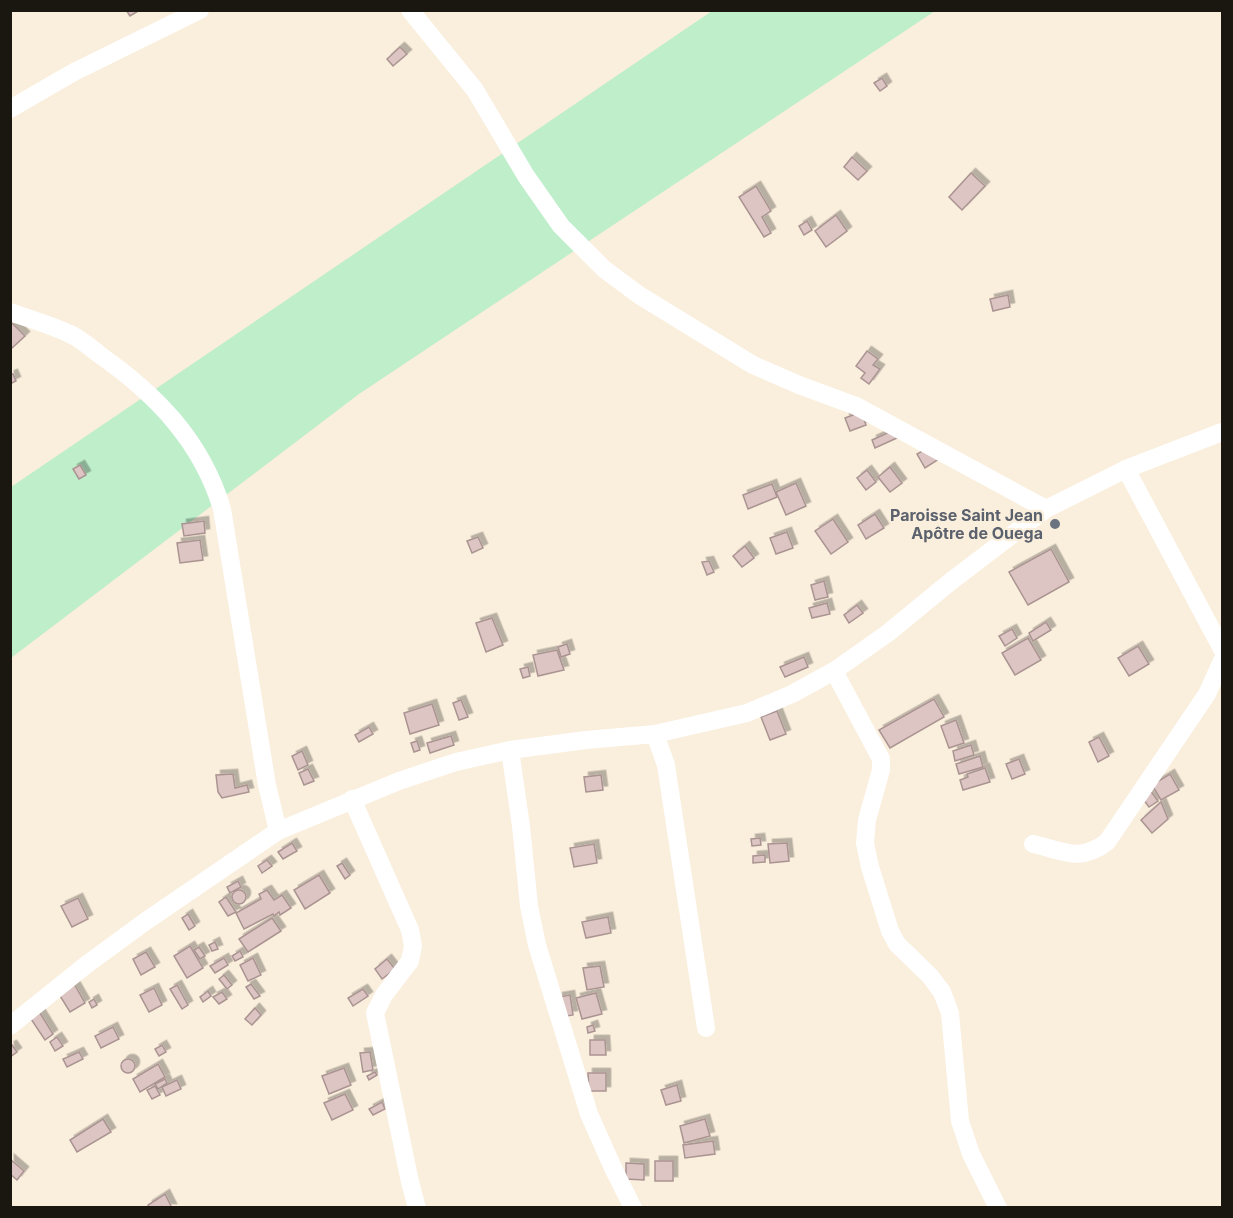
<svg xmlns="http://www.w3.org/2000/svg" width="1233" height="1218" viewBox="0 0 1233 1218" font-family="Inter,sans-serif">
<style>
.green{fill:#beeeca}
.building{fill:#ddc5c3;stroke:#aa9492;stroke-width:1.5;filter:url(#shadow)}
.lines{fill:none;stroke-linecap:round;stroke-linejoin:round}
.minor{stroke:#fff;stroke-width:18}
.worship-dot{fill:#6b7280;stroke:#faeedc;stroke-width:2}
.labels{text-anchor:middle;stroke-width:4.5;stroke-linejoin:round;paint-order:stroke}
.worship-label{font-size:16px;font-weight:bold;fill:#5b616d;stroke:#faeedc;text-anchor:end}
</style>
<defs>
<filter id="shadow"><feDropShadow dx="4.5" dy="-4.5" stdDeviation="0" flood-color="#0004"/></filter>
</defs>
<rect width="100%" height="100%" fill="#faeedc"/>
<polygon class="green" points="712,11 935,11 359,394 11,658 11,487"/>
<g class="building">
<polygon points="126,10 140,10 130,16"/>
<polygon points="400,47 407,54 393,66 387,59"/>
<polygon points="882,78 887,86 880,91 874,83"/>
<polygon points="852,157 867,171 858,180 844,167"/>
<polygon points="971,173 985,186 962,210 949,197"/>
<polygon points="756,186 771,211 762,217 771,233 764,237 739,197"/>
<polygon points="836,215 847,231 826,247 815,231"/>
<polygon points="807,221 812,230 804,235 799,226"/>
<polygon points="1008,295 1010,307 993,311 990,299"/>
<polygon points="10,321 25,336 12,348 10,346"/>
<polygon points="867,351 878,359 873,365 880,369 869,384 861,378 865,373 856,366"/>
<polygon points="13,374 16,381 10,384 10,375"/>
<polygon points="861,412 866,425 850,431 845,418"/>
<polygon points="896,429 899,437 875,448 872,440"/>
<polygon points="924,450 939,459 925,468 917,454"/>
<polygon points="80,465 86,475 79,479 73,469"/>
<polygon points="890,467 902,483 890,492 878,477"/>
<polygon points="867,470 876,482 866,490 857,478"/>
<polygon points="796,483 806,506 786,515 776,492"/>
<polygon points="772,484 777,497 748,509 743,495"/>
<polygon points="875,514 884,528 866,539 858,525"/>
<polygon points="833,519 848,542 831,554 815,531"/>
<polygon points="204,521 205,533 184,536 182,524"/>
<polygon points="787,532 793,548 776,554 770,538"/>
<polygon points="478,537 483,548 472,553 467,541"/>
<polygon points="200,540 203,560 180,563 177,543"/>
<polygon points="745,546 754,558 742,567 733,556"/>
<polygon points="1051,549 1069,582 1028,605 1009,572"/>
<polygon points="709,561 714,572 707,575 702,562"/>
<polygon points="824,581 828,597 815,600 811,585"/>
<polygon points="827,603 830,614 812,618 809,608"/>
<polygon points="857,605 863,613 849,623 844,615"/>
<polygon points="492,618 503,645 486,652 476,623"/>
<polygon points="1046,622 1051,630 1033,641 1029,633"/>
<polygon points="1012,629 1017,638 1005,646 999,636"/>
<polygon points="1028,638 1041,660 1015,675 1002,653"/>
<polygon points="567,644 570,654 561,657 558,647"/>
<polygon points="1138,646 1149,664 1129,676 1118,658"/>
<polygon points="557,650 564,670 538,676 533,655"/>
<polygon points="804,657 808,667 785,677 780,667"/>
<polygon points="528,667 530,676 523,678 520,669"/>
<polygon points="934,699 944,717 890,748 879,730"/>
<polygon points="461,700 468,717 459,720 453,703"/>
<polygon points="432,704 439,725 410,734 404,713"/>
<polygon points="777,711 786,734 770,740 761,717"/>
<polygon points="956,720 964,743 949,748 941,726"/>
<polygon points="369,727 373,734 359,742 355,735"/>
<polygon points="451,736 454,745 430,753 427,743"/>
<polygon points="1099,737 1109,756 1098,762 1089,742"/>
<polygon points="417,741 420,750 414,752 411,743"/>
<polygon points="971,745 974,755 955,761 953,751"/>
<polygon points="302,751 308,765 298,770 292,756"/>
<polygon points="980,756 983,767 959,774 956,764"/>
<polygon points="1019,759 1025,774 1012,779 1006,764"/>
<polygon points="985,768 990,782 963,790 960,780 968,777 967,774"/>
<polygon points="308,769 314,781 304,785 299,773"/>
<polygon points="233,774 235,788 247,785 249,792 222,798 218,792 216,775"/>
<polygon points="1170,774 1179,790 1161,800 1152,785"/>
<polygon points="601,775 603,790 586,792 584,777"/>
<polygon points="1150,790 1158,801 1149,807 1143,799"/>
<polygon points="1161,802 1168,819 1152,833 1141,820"/>
<polygon points="760,838 761,845 752,846 751,839"/>
<polygon points="292,843 297,851 283,859 278,852"/>
<polygon points="787,843 789,861 770,863 768,844"/>
<polygon points="594,844 597,863 574,867 570,848"/>
<polygon points="765,855 765,862 753,863 753,856"/>
<polygon points="267,860 272,866 262,873 258,866"/>
<polygon points="342,863 350,875 345,879 337,866"/>
<polygon points="319,875 330,893 305,909 294,890"/>
<polygon points="238,881 241,887 230,893 227,887"/>
<polygon points="267,890 274,900 282,895 291,908 280,915 279,912 274,916 273,914 244,929 236,913 261,899 259,894"/>
<circle cx="239" cy="897" r="7"/>
<polygon points="226,897 236,912 228,916 219,902"/>
<polygon points="78,898 88,919 72,927 61,906"/>
<polygon points="188,914 195,926 189,930 182,918"/>
<polygon points="608,917 611,933 586,938 582,922"/>
<polygon points="272,918 281,931 248,952 239,939"/>
<polygon points="215,942 218,949 212,951 209,945"/>
<polygon points="190,946 203,968 187,978 174,956"/>
<polygon points="199,947 205,956 200,959 194,950"/>
<polygon points="240,951 243,957 235,961 232,956"/>
<polygon points="146,952 155,967 141,975 133,959"/>
<polygon points="224,958 228,965 215,973 210,966"/>
<polygon points="253,958 261,975 248,981 240,965"/>
<polygon points="387,959 395,969 382,979 375,969"/>
<polygon points="600,966 604,987 587,990 583,968"/>
<polygon points="224,975 232,985 227,989 219,979"/>
<polygon points="73,982 85,1003 70,1012 57,991"/>
<polygon points="251,984 260,996 254,999 246,987"/>
<polygon points="177,985 188,1005 182,1009 170,989"/>
<polygon points="154,988 162,1005 149,1012 140,995"/>
<polygon points="363,989 368,996 353,1006 348,998"/>
<polygon points="208,991 211,996 203,1002 200,997"/>
<polygon points="222,992 227,999 219,1004 213,997"/>
<polygon points="596,993 602,1014 582,1019 576,998"/>
<polygon points="570,995 573,1015 561,1017 558,997"/>
<polygon points="94,999 97,1005 92,1008 89,1002"/>
<polygon points="255,1008 261,1015 252,1025 245,1019"/>
<polygon points="40,1013 53,1034 45,1040 31,1019"/>
<polygon points="593,1025 595,1031 588,1033 587,1027"/>
<polygon points="113,1027 119,1039 101,1048 95,1036"/>
<polygon points="57,1037 63,1046 55,1051 50,1042"/>
<polygon points="590,1040 605,1040 606,1055 590,1055"/>
<polygon points="12,1045 17,1052 10,1057 10,1046"/>
<polygon points="162,1045 166,1052 159,1056 155,1049"/>
<polygon points="79,1052 83,1059 67,1067 63,1059"/>
<polygon points="370,1052 373,1070 363,1072 360,1053"/>
<circle cx="128" cy="1066" r="7"/>
<polygon points="158,1064 165,1077 140,1092 133,1079"/>
<polygon points="344,1068 351,1085 329,1094 322,1076"/>
<polygon points="375,1072 377,1075 369,1080 367,1076"/>
<polygon points="588,1073 606,1073 606,1091 589,1091"/>
<polygon points="165,1079 167,1083 158,1089 155,1084"/>
<polygon points="177,1080 181,1089 166,1096 162,1087"/>
<polygon points="677,1085 681,1101 666,1105 661,1090"/>
<polygon points="155,1086 160,1095 152,1099 147,1090"/>
<polygon points="345,1094 353,1110 332,1120 324,1103"/>
<polygon points="382,1102 385,1109 373,1115 369,1109"/>
<polygon points="103,1119 111,1132 77,1152 70,1140"/>
<polygon points="705,1119 710,1136 684,1143 680,1126"/>
<polygon points="713,1141 715,1154 685,1158 683,1145"/>
<polygon points="10,1159 24,1171 17,1180 10,1174"/>
<rect x="655" y="1161" width="18" height="20"/>
<polygon points="626,1163 644,1164 644,1180 626,1179"/>
<polygon points="165,1194 172,1208 149,1208 148,1205"/>
</g>
<g class="lines">
<g class="minor">
<polyline points="410,10 475,90 526,176 561,226 604,269 639,295 753,365 799,385 856,406 1046,509"/>
<polyline points="10,109 74,72 200,10"/>
<path d="M10 312C30 319 51 325 70 334 81 339 91 348 100 355 157 395 202 442 222 509L267 785 278 831"/>
<polyline points="1126,469 1222,649"/>
<polyline points="834,671 881,759 881,770 867,820 865,843 870,867 890,931 897,944 930,976 942,992 950,1013 960,1121 971,1154 998,1208"/>
<polyline points="655,734 666,765 706,1028"/>
<polyline points="510,750 521,826 529,906 537,945 589,1114 614,1170 633,1208"/>
<polyline points="352,799 410,930 413,946 410,961 384,995 375,1013 410,1182 417,1208"/>
<path d="M1033 844C1064 851 1079 863 1107 842L1207 694 1222 661"/>
<polyline points="10,1026 86,965 146,921 278,831 399,781 456,762 510,750 586,740 655,734 747,713 792,694 834,671 888,633 950,582 1046,509 1126,469 1222,432"/>
</g>
</g>
<circle class="worship-dot" cx="1055" cy="524" r="6"/>
<g class="labels">
<g class="worship-label">
<text x="1043" y="521">Paroisse Saint Jean<tspan x="1043" dy="18">Apôtre de Ouega</tspan></text>
</g>
</g>
<rect width="1233" height="1218" fill="none" stroke="#1a1610" stroke-width="24"/>
</svg>
